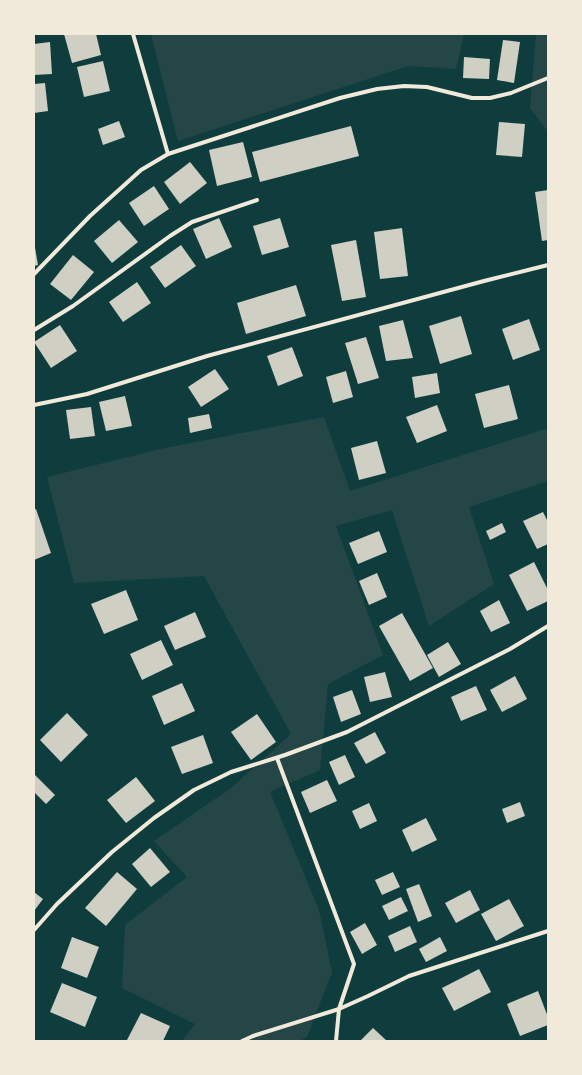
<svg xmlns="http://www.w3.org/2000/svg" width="582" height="1075" viewBox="0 0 582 1075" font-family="'IBM Plex Sans',sans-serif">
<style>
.green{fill:#244646}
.building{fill:#cfcfc3}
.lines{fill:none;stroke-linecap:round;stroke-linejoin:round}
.minor{stroke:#f1e9da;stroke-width:4}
</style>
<rect width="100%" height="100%" fill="#0f3d3e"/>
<g class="green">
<polygon points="151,34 464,34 456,69 408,66 178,141"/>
<polygon points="536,34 548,34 548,132 530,108"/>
<polygon points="324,417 350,491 548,428 548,481 469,507 494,584 429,626 392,510 336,526 383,655 328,684 320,770 270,792 319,910 332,972 307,1037 299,1041 182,1041 195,1024 122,988 125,925 187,877 154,841 231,788 291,734 204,576 74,583 47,477 165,448"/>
</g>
<g class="building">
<polygon points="64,34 96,34 101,55 72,63"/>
<polygon points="503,40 520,42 514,83 497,80"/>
<polygon points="50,42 52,74 34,75 34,44"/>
<polygon points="464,57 490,59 489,79 463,78"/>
<polygon points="103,61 110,91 84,97 77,67"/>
<polygon points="45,83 48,111 34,113 34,84"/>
<polygon points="119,121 125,137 103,145 98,129"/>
<polygon points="499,122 525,124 522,157 496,155"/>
<polygon points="351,126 359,156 260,182 252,152"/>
<polygon points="243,142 252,177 217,186 209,150"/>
<polygon points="190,162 207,183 180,204 164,182"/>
<polygon points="154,186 169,209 144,226 129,203"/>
<polygon points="548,190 548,240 542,241 535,192"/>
<polygon points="219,218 232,247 206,259 193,229"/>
<polygon points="280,218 289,247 262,255 253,226"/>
<polygon points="119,220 138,242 112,263 94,241"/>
<polygon points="402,228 408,276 380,279 374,232"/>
<polygon points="356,240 366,297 342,301 331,245"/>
<polygon points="34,242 38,265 34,266"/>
<polygon points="181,245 196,266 165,288 150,267"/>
<polygon points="73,255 94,272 71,300 50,284"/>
<polygon points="137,282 151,303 123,322 109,302"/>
<polygon points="296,285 306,316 246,334 237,303"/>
<polygon points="461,316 472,354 440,364 429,326"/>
<polygon points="529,319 540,350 513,360 502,329"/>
<polygon points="403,320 413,358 386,361 379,326"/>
<polygon points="60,325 77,351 51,368 34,342"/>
<polygon points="366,337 379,378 358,384 345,343"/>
<polygon points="292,347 303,376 278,386 267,356"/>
<polygon points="215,369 229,389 201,407 188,387"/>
<polygon points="346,371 353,397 333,403 326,377"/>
<polygon points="437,373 440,393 415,398 412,377"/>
<polygon points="509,385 518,419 484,428 475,394"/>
<polygon points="125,396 132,426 106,431 99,402"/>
<polygon points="437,405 447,431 417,443 406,417"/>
<polygon points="91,407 95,436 70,439 66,410"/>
<polygon points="209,414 212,428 190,433 188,418"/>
<polygon points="377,441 386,473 359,480 351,448"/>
<polygon points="36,509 51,553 34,560 34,510"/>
<polygon points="543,512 548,522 548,544 537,549 523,521"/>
<polygon points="502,523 506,532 490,540 486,531"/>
<polygon points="379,531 387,552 358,564 349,543"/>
<polygon points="534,562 548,590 548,601 527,611 509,575"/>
<polygon points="377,573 387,597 369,605 359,581"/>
<polygon points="126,590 138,620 104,634 91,604"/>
<polygon points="499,600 510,623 491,632 480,611"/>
<polygon points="195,612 206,637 175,650 164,626"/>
<polygon points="402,613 433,668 410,681 379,626"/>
<polygon points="161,640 173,665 142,680 130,654"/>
<polygon points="448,642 461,664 439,677 427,655"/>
<polygon points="385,672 392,697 370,702 364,677"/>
<polygon points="515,676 527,699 502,712 490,690"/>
<polygon points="182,683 195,711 164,725 152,696"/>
<polygon points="476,686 487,710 461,721 451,697"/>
<polygon points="352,690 361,714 341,722 333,697"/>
<polygon points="67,713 88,735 61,762 40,740"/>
<polygon points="257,714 276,742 251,760 231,732"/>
<polygon points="375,732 386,753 366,764 354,743"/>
<polygon points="203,735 213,763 182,774 171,747"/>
<polygon points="345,755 355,777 339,785 329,762"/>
<polygon points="34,774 55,795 46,804 34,792"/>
<polygon points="136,777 155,801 126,823 107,800"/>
<polygon points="327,780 337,801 310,813 301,792"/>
<polygon points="520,802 525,816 507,823 502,809"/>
<polygon points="369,803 377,821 360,829 352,811"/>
<polygon points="426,818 437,840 412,852 402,830"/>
<polygon points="150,848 170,872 151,887 132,864"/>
<polygon points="117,872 137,889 106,926 85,908"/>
<polygon points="393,872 400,887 382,895 375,880"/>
<polygon points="419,884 432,916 418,922 406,889"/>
<polygon points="470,890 480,910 456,923 445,903"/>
<polygon points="34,892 43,899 34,911"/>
<polygon points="401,897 408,911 389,920 382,906"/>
<polygon points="509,899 524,926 496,941 481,914"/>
<polygon points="365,923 377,945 362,954 350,932"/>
<polygon points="410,926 417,942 395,952 388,936"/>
<polygon points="72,937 99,947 87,978 61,968"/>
<polygon points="440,937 447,951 426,962 419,949"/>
<polygon points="479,969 491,992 454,1011 442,988"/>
<polygon points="62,983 97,997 85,1027 50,1012"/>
<polygon points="538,991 548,1017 548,1025 520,1036 507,1004"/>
<polygon points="141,1013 170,1026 163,1041 127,1040"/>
<polygon points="373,1028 387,1041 360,1041"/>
</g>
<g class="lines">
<g class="minor">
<polyline points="133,34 168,154"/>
<polyline points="34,274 90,216 141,170 168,154 340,98 377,89 404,86 427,87 472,98 490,98 511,93 548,78"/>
<polyline points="34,330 73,306 170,236 192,222 257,200"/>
<polyline points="34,405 87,394 207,356 484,281 548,265"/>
<polyline points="277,758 354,964 339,1009 336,1041"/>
<polyline points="34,930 57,904 112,852 154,818 194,790 231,772 285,755 347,732 510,649 548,626"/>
<polyline points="242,1041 253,1036 339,1009 368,996 409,976 548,931"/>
</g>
</g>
<rect width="582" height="1075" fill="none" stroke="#f1e9da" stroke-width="70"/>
</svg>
